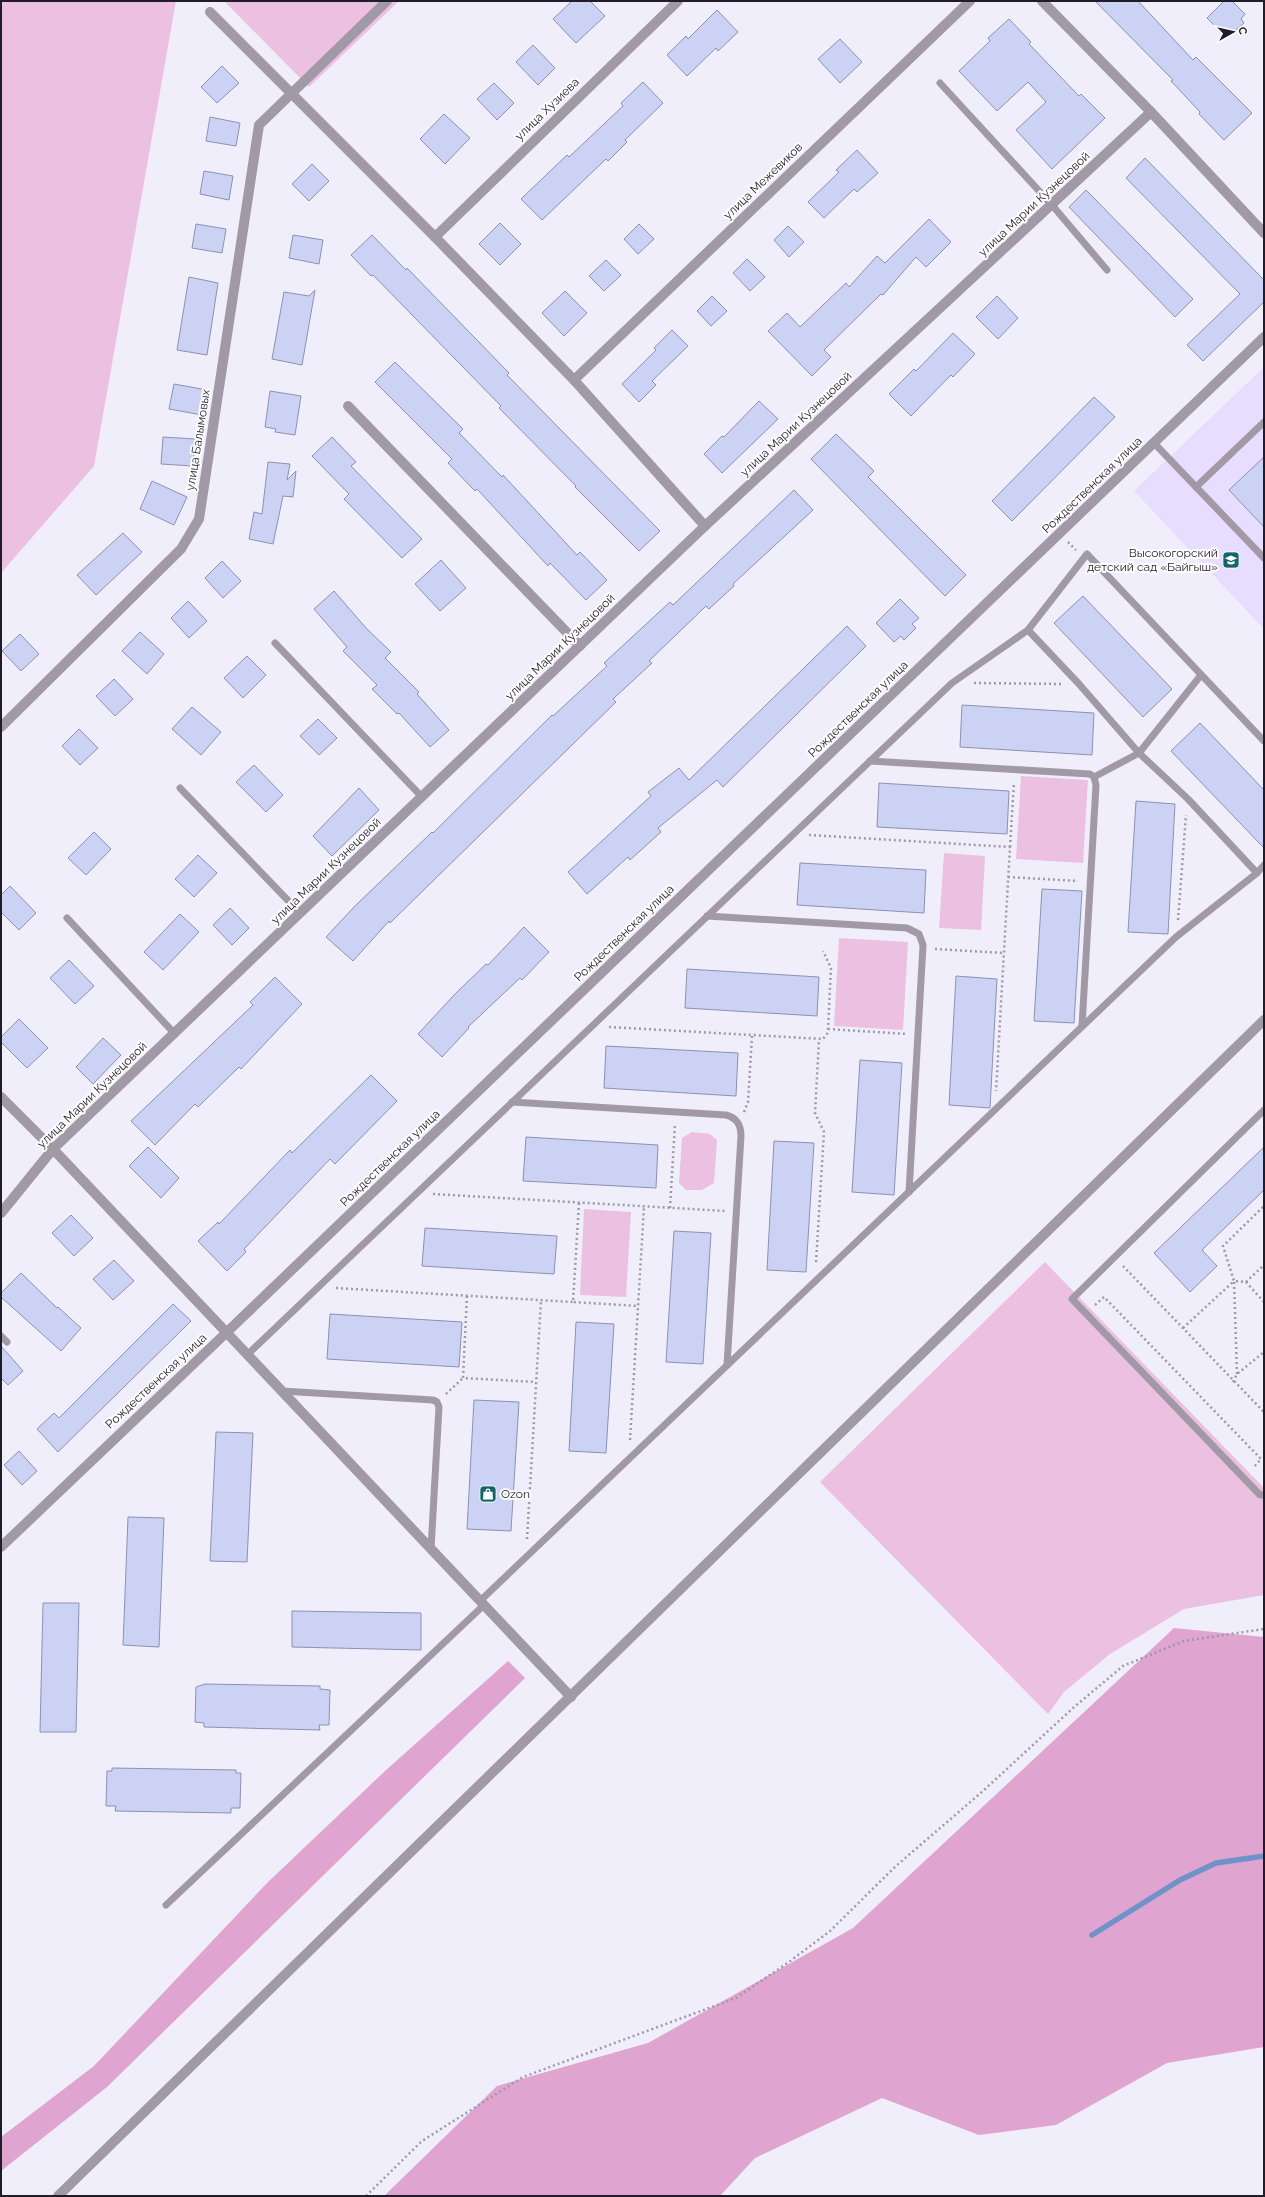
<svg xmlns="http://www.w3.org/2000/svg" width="1265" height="2197" viewBox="0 0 1265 2197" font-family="Raleway,sans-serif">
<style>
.built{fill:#e6ddff}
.green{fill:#ecc0e0}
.forest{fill:#dfa4cf}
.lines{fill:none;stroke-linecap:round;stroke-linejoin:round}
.stream{stroke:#6f93c8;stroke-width:5.5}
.building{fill:#ccd2f4;stroke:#8c91b1}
.path{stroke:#9d99a7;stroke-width:2.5;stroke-dasharray:2 3;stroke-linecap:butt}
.service{stroke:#a299a6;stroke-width:7}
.minor{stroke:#a299a6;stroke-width:10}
.tertiary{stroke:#a299a6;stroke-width:10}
.labels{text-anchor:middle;stroke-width:4;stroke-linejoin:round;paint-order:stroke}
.street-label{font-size:12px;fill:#201c29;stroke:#fdfdfd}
.poi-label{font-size:12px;fill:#201c29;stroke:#fdfdfd;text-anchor:end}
</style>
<rect width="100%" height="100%" fill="#f1eefc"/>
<polygon class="built" points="1264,367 1264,629 1134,491"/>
<g class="green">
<polygon points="1,1 176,1 94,466 1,573"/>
<polygon points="224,1 399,1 309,87"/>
<polygon points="1021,776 1088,780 1083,863 1016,859"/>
<polygon points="944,853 985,856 981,930 939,928"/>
<polygon points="839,938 908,942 903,1030 834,1026"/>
<polygon points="692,1132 710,1134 717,1140 714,1183 702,1190 686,1190 679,1183 682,1138"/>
<polygon points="584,1209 631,1212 626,1297 580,1295"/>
<polygon points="1045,1262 1264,1488 1264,1595 1184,1609 1110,1654 1064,1692 1048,1714 820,1482"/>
</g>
<g class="forest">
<polygon points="1174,1628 1264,1637 1264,2047 1167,2063 1056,2125 979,2135 882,2098 755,2158 720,2196 384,2196 497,2086 648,2043 853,1928"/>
<polygon points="508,1661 525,1678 107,2087 1,2171 1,2137 94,2066 267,1883 385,1771"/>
</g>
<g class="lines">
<polyline class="stream" points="1092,1935 1180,1880 1216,1863 1264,1856"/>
</g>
<g class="building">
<polygon points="572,1 590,1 605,16 576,43 553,19"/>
<polygon points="1095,1 1138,1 1193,60 1196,57 1252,113 1224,140 1199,114 1200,112 1171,81 1173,80"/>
<polygon points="1224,1 1232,1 1245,14 1241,19 1244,23 1234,32 1231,29 1224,35 1207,18"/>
<polygon points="717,10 738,32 718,51 716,48 687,76 667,55 686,36 688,39"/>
<polygon points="1009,19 1031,42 1029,44 1079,96 1081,94 1105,118 1052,169 1016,130 1046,102 1028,82 997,111 959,71 990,41 988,38"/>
<polygon points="840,39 862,62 840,83 818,59"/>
<polygon points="533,45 555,68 538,85 516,62"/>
<polygon points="222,66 239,83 217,103 201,87"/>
<polygon points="643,82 663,103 625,140 627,142 608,161 606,159 542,220 521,199 567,155 569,157 623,106 621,103"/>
<polygon points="494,83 514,103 497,120 477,99"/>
<polygon points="444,114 470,138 445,164 420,139"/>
<polygon points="210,117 240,123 236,146 206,141"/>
<polygon points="857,150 878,173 857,192 854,189 824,218 808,202 839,172 836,170"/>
<polygon points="1145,158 1264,280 1264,302 1203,361 1187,345 1240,294 1126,178"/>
<polygon points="312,164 329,181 309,201 292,184"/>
<polygon points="204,171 233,176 229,200 200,194"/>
<polygon points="1086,190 1193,299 1175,317 1069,207"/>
<polygon points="929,219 951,242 926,267 916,257 883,295 881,294 824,350 831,357 812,376 768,331 787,313 800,327 846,283 849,287 877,256 885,263"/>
<polygon points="500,223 521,244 500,265 479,244"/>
<polygon points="196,224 226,229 222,253 192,248"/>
<polygon points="639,224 654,239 638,254 624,239"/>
<polygon points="788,226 804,242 789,257 774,240"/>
<polygon points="293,235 323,240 319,264 289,258"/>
<polygon points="372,235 406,270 407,268 509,373 507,375 660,531 639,551 575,487 576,486 499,408 501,406 373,275 371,276 351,255"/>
<polygon points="747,259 765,277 750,291 733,273"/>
<polygon points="606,260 621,275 604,291 589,276"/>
<polygon points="189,277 218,283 207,355 177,350"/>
<polygon points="315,290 302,365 272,359 284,292 309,296"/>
<polygon points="565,291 587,313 564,336 542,313"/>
<polygon points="712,296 727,311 711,326 697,311"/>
<polygon points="997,296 1018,318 998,339 976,317"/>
<polygon points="672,330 688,346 652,381 656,385 639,402 622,384 656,350 654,348"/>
<polygon points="953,333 975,354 953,377 951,375 911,416 889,394 914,369 916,371"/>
<polygon points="395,362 463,429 459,433 502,477 503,475 577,555 580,552 607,580 586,600 550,563 548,566 477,489 475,491 448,463 452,459 375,382"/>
<polygon points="174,384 207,390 202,415 169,409"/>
<polygon points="270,391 301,396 295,435 275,432 276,429 265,427"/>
<polygon points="1094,397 1115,417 1012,521 992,501"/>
<polygon points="759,401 778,419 722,473 704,454 722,436 724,437"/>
<polygon points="836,434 874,471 868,477 966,575 945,596 811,459"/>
<polygon points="163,437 195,439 193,466 161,464"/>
<polygon points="332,437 356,462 351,466 422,539 402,558 344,499 349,494 312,456"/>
<polygon points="1264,457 1264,527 1229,490"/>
<polygon points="268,462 290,464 287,480 296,471 293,497 283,496 273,544 249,539 254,512 262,514"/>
<polygon points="152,481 187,497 174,525 140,509"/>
<polygon points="794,490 813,510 733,584 734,586 709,609 706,606 649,661 652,663 613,699 616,702 390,923 389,921 353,961 326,937 355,906 432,832 433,833 552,715 553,716 607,666 604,663 670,602 673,605"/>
<polygon points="123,533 142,552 96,595 77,575"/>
<polygon points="441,560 466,588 440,611 415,584"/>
<polygon points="222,561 241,581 223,598 205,578"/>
<polygon points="334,591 366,628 391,652 385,658 419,692 417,694 449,730 430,747 399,713 397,714 372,689 377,685 343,651 347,647 314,609"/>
<polygon points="1083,596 1172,689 1143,717 1054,623"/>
<polygon points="900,599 919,618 912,624 916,628 904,640 901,636 894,642 876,623"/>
<polygon points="188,601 207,621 189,638 171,618"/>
<polygon points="847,626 866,646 723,787 717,780 658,828 661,832 630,860 628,857 587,894 568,872 651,796 648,792 679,768 689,780"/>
<polygon points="140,632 164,654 147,674 122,651"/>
<polygon points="20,634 39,654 21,671 2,651"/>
<polygon points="247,656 266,675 243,698 224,678"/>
<polygon points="114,679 133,699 115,716 96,696"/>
<polygon points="962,705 1094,713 1092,755 960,747"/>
<polygon points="192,707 221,732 201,755 172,729"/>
<polygon points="318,719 337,738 319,755 300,736"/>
<polygon points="1200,723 1264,790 1264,848 1171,751"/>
<polygon points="79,729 98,748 80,765 62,746"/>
<polygon points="254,765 283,795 266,812 236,782"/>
<polygon points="879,783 1009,791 1007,834 877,827"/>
<polygon points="359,788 379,810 332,856 313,836"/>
<polygon points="1136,801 1175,804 1168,934 1128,932"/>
<polygon points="94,832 111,849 86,875 68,858"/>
<polygon points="198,855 217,873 194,897 175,879"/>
<polygon points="800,863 926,870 924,913 797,905"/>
<polygon points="10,886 36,913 19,930 1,912 1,895"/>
<polygon points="1042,889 1082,891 1074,1023 1034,1021"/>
<polygon points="230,908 249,928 232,945 213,925"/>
<polygon points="180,914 199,932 163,970 144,952"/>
<polygon points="524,927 549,952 522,980 520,978 468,1027 469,1028 442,1057 418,1034 455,994 486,964 488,965"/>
<polygon points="69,960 94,986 75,1004 50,978"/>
<polygon points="687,969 819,977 817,1016 685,1008"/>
<polygon points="956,976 997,979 990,1108 949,1105"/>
<polygon points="275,977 302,1004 241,1069 239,1067 198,1107 195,1104 155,1145 131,1121 253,1005 250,1002"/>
<polygon points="19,1019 48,1048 27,1068 1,1042 1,1037"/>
<polygon points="103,1038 121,1055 93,1084 76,1067"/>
<polygon points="606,1046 738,1053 736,1096 604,1088"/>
<polygon points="860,1060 902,1063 894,1195 852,1192"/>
<polygon points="371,1075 397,1101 335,1164 330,1159 244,1249 246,1252 227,1271 198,1241 218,1222 219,1224 290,1150 292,1153"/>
<polygon points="526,1137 658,1145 656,1188 523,1181"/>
<polygon points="774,1141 814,1143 806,1272 767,1270"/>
<polygon points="148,1147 179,1178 161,1198 129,1166"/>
<polygon points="1264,1147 1264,1190 1202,1250 1217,1266 1190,1292 1154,1253"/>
<polygon points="71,1215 93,1238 74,1256 52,1233"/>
<polygon points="425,1228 557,1236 554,1274 422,1266"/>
<polygon points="674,1231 711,1233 703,1364 666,1362"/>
<polygon points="114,1260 134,1281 113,1300 93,1279"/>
<polygon points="21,1273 57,1308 58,1307 81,1328 61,1351 1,1297 1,1293"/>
<polygon points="173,1304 191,1321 58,1452 37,1429 54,1413 59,1418"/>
<polygon points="330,1314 462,1322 459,1367 327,1359"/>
<polygon points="576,1322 614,1324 606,1453 569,1451"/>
<polygon points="1,1346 23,1371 8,1385 1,1378"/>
<polygon points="474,1400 519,1402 511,1531 467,1529"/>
<polygon points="216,1432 253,1433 247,1562 210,1561"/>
<polygon points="19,1451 37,1471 22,1485 4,1465"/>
<polygon points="128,1517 164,1518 159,1647 123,1645"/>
<polygon points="43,1603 79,1603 76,1732 40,1732"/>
<polygon points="292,1611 421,1613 421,1650 292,1647"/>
<polygon points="205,1684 320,1686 320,1689 330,1690 329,1725 319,1725 320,1730 204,1727 204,1723 195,1722 196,1687"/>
<polygon points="112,1768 236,1770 236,1773 241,1773 240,1808 231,1808 231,1813 115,1811 116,1806 106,1806 107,1771 112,1771"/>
</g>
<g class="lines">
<g class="path">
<polyline points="1068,542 1076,550"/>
<polyline points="974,683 1063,684"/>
<polyline points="809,835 1010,847 996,1091"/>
<polyline points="1010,847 1014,782"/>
<polyline points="1008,877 1078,881"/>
<polyline points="1178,920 1186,815"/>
<polyline points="935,949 1004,953"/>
<polyline points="609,1027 823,1039 827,1034 828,1029 831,968 823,951"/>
<polyline points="828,1029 907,1034"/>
<polyline points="744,1112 748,1102 752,1036"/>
<polyline points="433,1194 726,1211"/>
<polyline points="579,1203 573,1302 638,1306"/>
<polyline points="670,1208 675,1124"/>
<polyline points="816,1262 824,1132 815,1113 819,1040"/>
<polyline points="1123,1266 1264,1412"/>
<polyline points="1246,1282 1264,1265"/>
<polyline points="336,1288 573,1302"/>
<polyline points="467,1296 463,1378 536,1382"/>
<polyline points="1095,1305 1104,1297 1261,1459 1253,1468"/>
<polyline points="1183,1328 1234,1281 1223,1246 1264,1206"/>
<polyline points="1237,1374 1234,1281 1246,1282 1264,1302"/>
<polyline points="1233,1382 1237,1374 1264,1352"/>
<polyline points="446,1394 463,1378"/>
<polyline points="630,1440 644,1207"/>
<polyline points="527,1539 541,1300"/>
<polyline points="366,2196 422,2141 523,2077 736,1998 789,1962 830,1931 896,1866 983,1791 1073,1708 1123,1666 1184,1641 1264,1629"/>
</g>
<g class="service">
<polyline points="940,83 1052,205 1107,270"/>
<polyline points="1154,443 1264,558"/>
<polyline points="1196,487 1264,422"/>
<polyline points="1028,630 1079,684 1139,753 1188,799 1257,873"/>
<polyline points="275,643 422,797"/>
<polyline points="870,761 1090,774 1094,777 1096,785 1082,1026"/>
<polyline points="1094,777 1139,753 1201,675"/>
<polyline points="180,788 300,913"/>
<polyline points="707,916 907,928 919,934 923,945 909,1192"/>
<polyline points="67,918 174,1033"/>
<path d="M512 1102 726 1115C737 1118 741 1125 741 1136L727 1365"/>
<polyline points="1264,1110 1072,1299 1260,1495 1264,1495"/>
<polyline points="1,1336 7,1342"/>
<polyline points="247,1355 952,683 1028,630 1087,554 1264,741"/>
<polyline points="281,1391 433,1400 437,1402 439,1407 431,1549"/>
<polyline points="480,1601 1176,937 1257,873 1264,865"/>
<polyline points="166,1905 484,1605"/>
</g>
<g class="minor">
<polyline points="1042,1 1151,112 1264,233"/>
<polyline points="210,12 435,237 574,380 705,526"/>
<polyline points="435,237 678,1"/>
<polyline points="574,380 970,1"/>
<polyline points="348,406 580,646"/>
<polyline points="1,727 181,549 199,519 259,125 387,1"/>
<polyline points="1,1097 53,1149 571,1697"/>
<polyline points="1,1213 53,1149 705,526 1151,112"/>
<polyline points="1,1547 226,1333 1264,337"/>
</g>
<polyline class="tertiary" points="58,2196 1264,1020"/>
</g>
<defs>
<g id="school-square" transform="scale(0.9)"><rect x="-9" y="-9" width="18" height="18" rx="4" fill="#156467" stroke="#fdfdfd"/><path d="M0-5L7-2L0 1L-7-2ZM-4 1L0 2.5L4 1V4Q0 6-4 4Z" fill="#fff"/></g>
<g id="shop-square" transform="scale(0.9)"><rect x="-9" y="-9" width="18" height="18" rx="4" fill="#156467" stroke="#fdfdfd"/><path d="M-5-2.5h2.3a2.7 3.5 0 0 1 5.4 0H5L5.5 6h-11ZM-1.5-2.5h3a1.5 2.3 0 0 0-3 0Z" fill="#fff"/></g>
</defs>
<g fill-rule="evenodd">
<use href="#school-square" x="1231" y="560"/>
<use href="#shop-square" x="488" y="1494"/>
</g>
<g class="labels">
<g class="street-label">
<text transform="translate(547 109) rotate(-44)" y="4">улица Хузиева</text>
<text transform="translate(763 181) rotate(-44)" y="4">улица Межевиков</text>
<text transform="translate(1034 204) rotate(-43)" y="4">улица Марии Кузнецовой</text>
<text transform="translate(796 424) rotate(-43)" y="4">улица Марии Кузнецовой</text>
<text transform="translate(198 440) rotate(-81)" y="4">улица Балымовых</text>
<text transform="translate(1092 485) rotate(-44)" y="4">Рождественская улица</text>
<text transform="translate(560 647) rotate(-44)" y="4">улица Марии Кузнецовой</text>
<text transform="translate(858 709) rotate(-44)" y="4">Рождественская улица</text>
<text transform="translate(326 871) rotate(-44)" y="4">улица Марии Кузнецовой</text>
<text transform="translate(624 933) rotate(-44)" y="4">Рождественская улица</text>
<text transform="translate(92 1095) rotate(-44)" y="4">улица Марии Кузнецовой</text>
<text transform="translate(390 1158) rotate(-44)" y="4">Рождественская улица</text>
<text transform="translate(156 1381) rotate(-43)" y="4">Рождественская улица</text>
</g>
<g class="poi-label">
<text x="1218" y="557">Высокогорский<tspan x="1218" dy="14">детский сад «Байгыш»</tspan></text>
<text x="501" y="1498" text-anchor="start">Ozon</text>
</g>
</g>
<rect width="1265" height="2197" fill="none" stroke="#201c29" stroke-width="4"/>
<g transform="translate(1233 32) rotate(82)" stroke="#fdfdfd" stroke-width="3" paint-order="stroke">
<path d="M0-3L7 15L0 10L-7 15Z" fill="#201c29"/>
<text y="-6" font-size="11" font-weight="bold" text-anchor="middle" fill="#201c29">С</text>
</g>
</svg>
